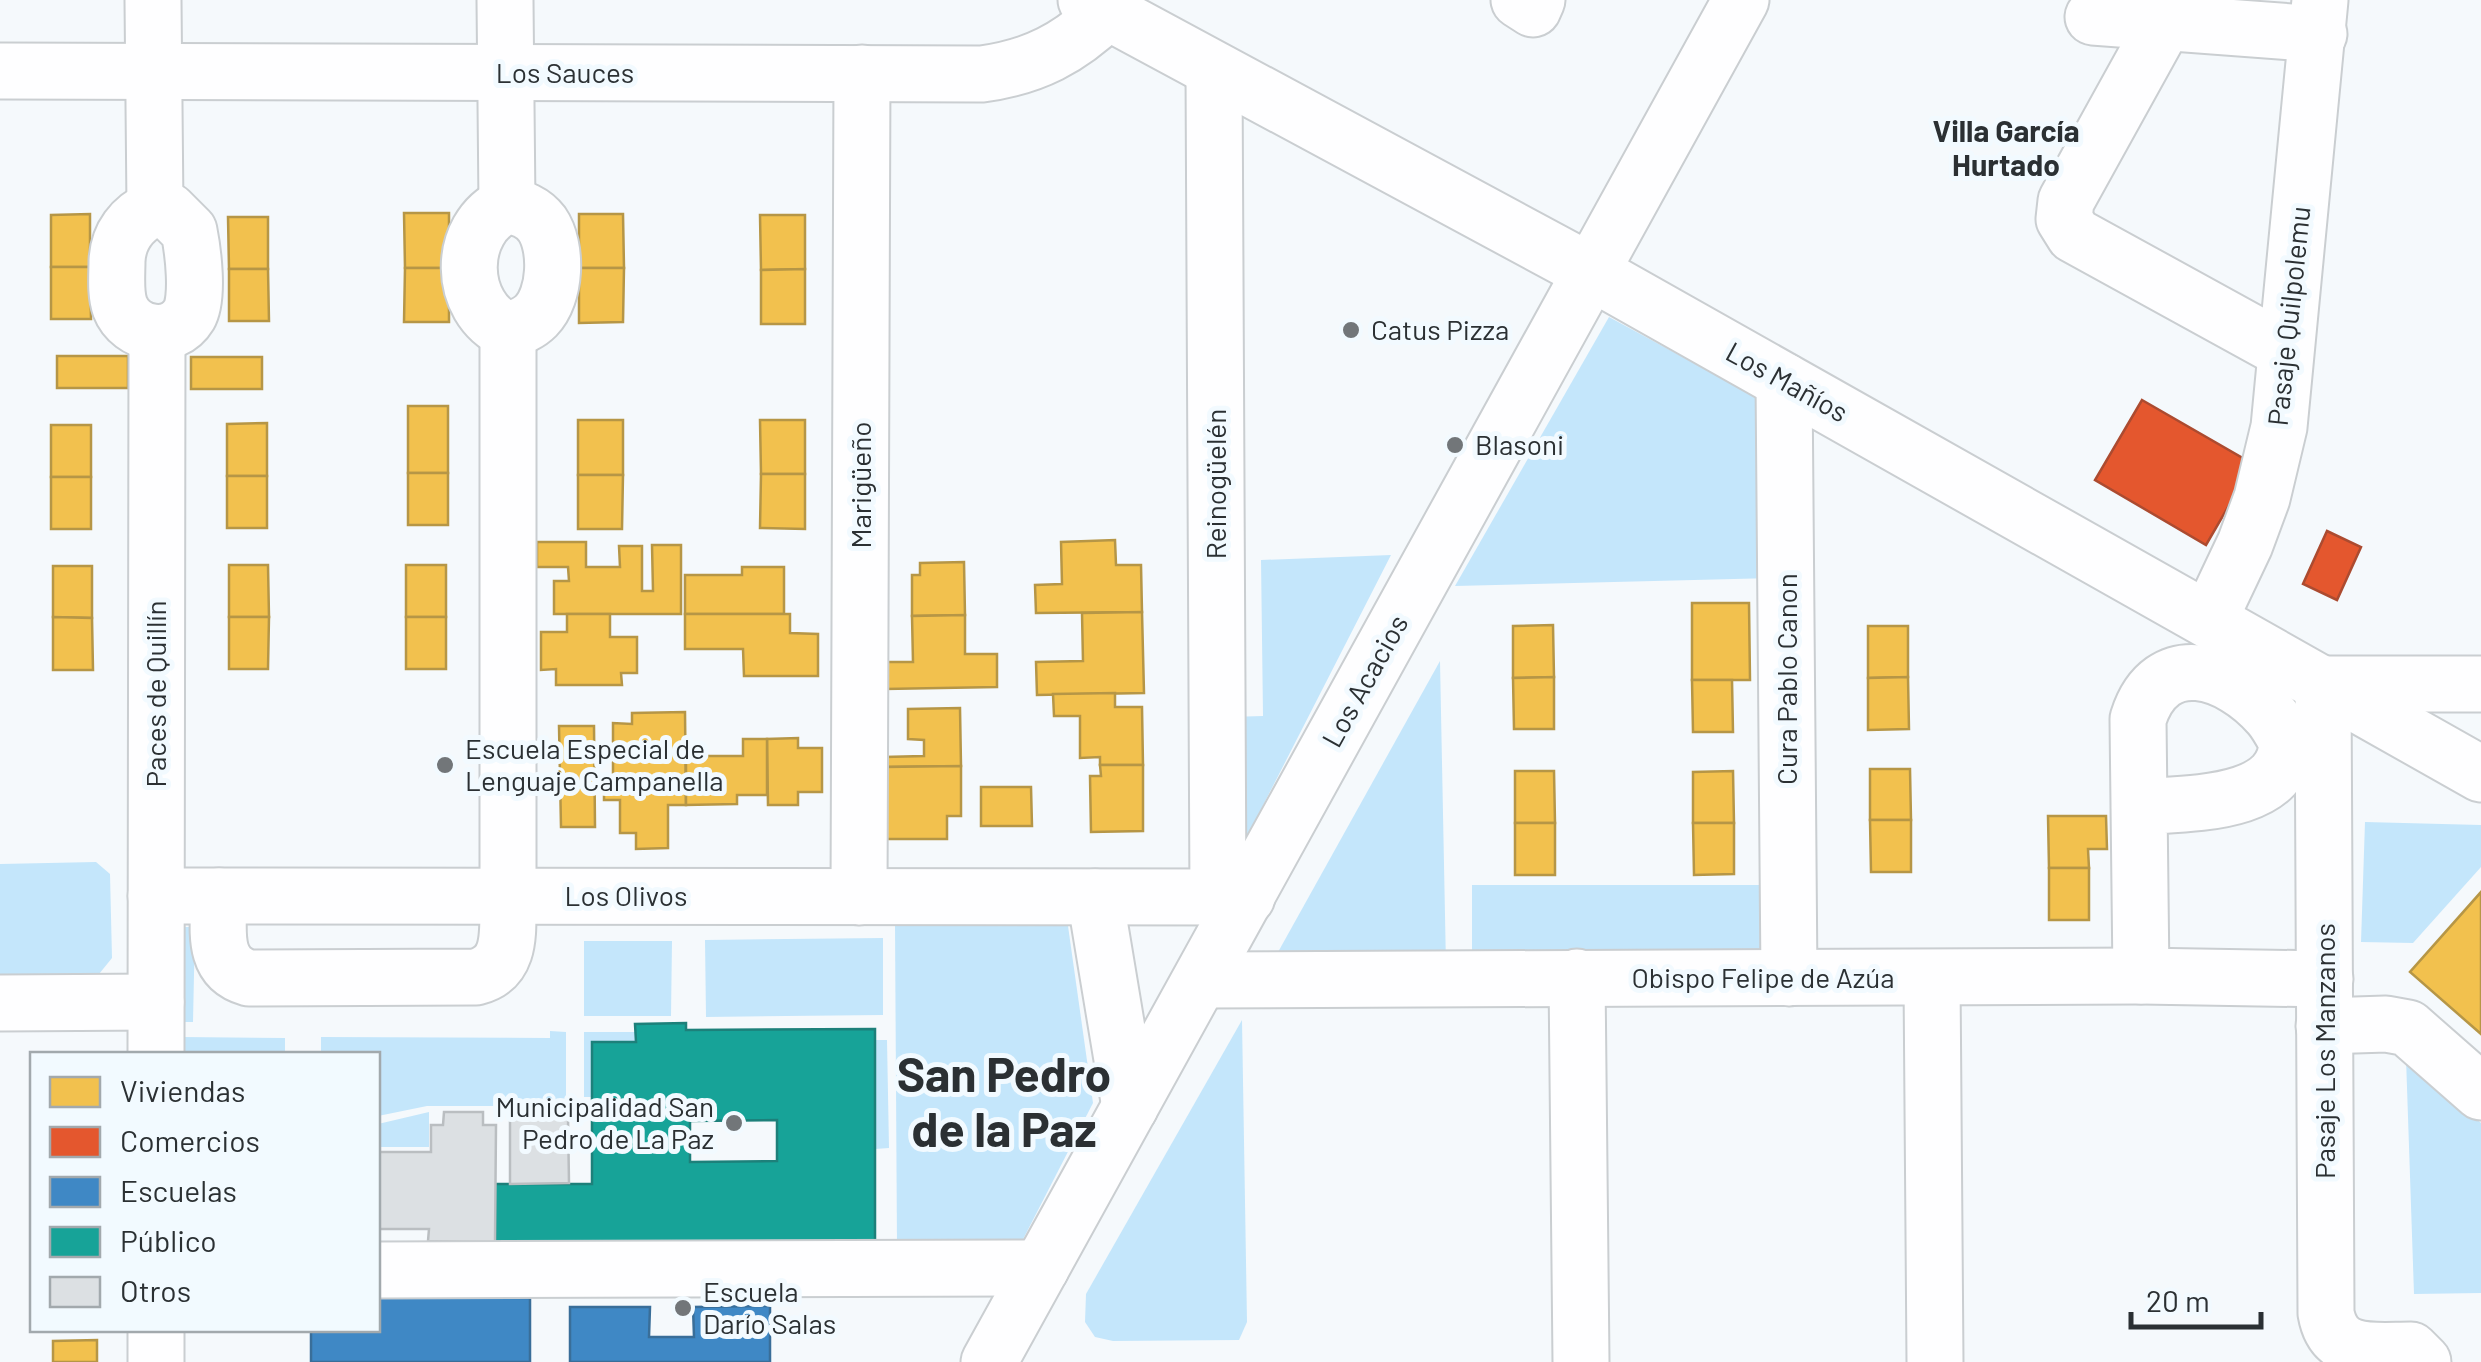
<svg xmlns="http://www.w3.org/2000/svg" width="2481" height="1362" viewBox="0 0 2481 1362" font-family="Barlow,sans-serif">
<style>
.green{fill:#c4e6fb}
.homes{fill:#f2c14e;stroke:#b69646;stroke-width:2.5}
.shops{fill:#e4572e;stroke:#ac4b30;stroke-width:2.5}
.schools{fill:#3f88c5;stroke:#396e99;stroke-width:2.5}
.public{fill:#17a398;stroke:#1d807a;stroke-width:2.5;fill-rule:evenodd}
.building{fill:#dce0e3;stroke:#babec1;stroke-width:2.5}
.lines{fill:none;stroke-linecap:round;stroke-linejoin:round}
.minor-casing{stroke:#caced1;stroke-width:59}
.minor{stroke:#fefeff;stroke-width:55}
.poi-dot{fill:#727679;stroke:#f2faff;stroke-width:4}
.labels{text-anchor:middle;stroke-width:10;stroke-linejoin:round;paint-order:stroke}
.street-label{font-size:28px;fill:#2b3033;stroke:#f2faff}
.poi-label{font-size:28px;fill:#2b3033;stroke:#f2faff;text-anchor:start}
.neighbourhood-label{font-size:30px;font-weight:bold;fill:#2b3033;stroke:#f2faff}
.town-label{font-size:48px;font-weight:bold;fill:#2b3033;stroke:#f2faff}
</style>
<rect width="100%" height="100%" fill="#f5f9fc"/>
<g class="green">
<polygon points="1609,317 1771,405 1774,578 1455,586"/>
<polygon points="1391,555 1229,872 1229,717 1263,716 1261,560"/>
<polygon points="1440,661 1446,966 1268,970"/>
<polygon points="2365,822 2481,825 2481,867 2413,943 2361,942"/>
<polygon points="96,862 110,874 112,958 99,974 0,975 0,864"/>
<polygon points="1472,885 1777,885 1776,963 1472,963"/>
<polygon points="895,925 1068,926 1093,1103 1018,1249 897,1248"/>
<polygon points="176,927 195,927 193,1022 174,1022"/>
<polygon points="883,938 883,1015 706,1017 705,940"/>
<polygon points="584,941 672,941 671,1016 584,1016"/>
<polygon points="1242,1020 1247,1322 1239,1340 1113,1341 1095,1337 1085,1322 1086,1294"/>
<polygon points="550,1031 566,1032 566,1106 427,1106 378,1116 378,1054 321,1054 321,1037 550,1038"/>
<polygon points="584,1032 636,1032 636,1042 592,1042 592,1097 584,1097"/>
<polygon points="182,1037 285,1038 285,1054 182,1054"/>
<polygon points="875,1040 887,1040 889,1148 875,1149"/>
<polygon points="2406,1058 2481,1123 2481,1293 2414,1294"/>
<polygon points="429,1112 429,1147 378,1147 378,1124"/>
</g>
<g class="homes">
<polygon points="404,213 449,213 449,268 405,268"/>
<polygon points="90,214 90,267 51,267 51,215"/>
<polygon points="579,214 623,214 624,268 579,268"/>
<polygon points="760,215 805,215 805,269 761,270"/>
<polygon points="228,217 268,217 268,269 229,269"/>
<polygon points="51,267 90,267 91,319 51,319"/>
<polygon points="405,268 449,268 449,322 404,322"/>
<polygon points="579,268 624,268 623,322 579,323"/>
<polygon points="229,269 268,269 269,321 229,321"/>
<polygon points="805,269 805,324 761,324 761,270"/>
<rect x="57" y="356" width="71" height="32"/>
<rect x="191" y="357" width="71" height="32"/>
<rect x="408" y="406" width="40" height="67"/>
<rect x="578" y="420" width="45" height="55"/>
<polygon points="760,420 805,420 805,474 761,474"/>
<polygon points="267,423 267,476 227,476 227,424"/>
<rect x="51" y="425" width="40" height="52"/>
<rect x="408" y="473" width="40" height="52"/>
<polygon points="761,474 805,474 805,529 760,528"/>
<polygon points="578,475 623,475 622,529 578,529"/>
<rect x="227" y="476" width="40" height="52"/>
<rect x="51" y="477" width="40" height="52"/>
<polygon points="1115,540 1116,565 1141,565 1142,612 1036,613 1035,585 1062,584 1061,542"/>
<polygon points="537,542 586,542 586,567 620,567 619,546 642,546 642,591 653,591 652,545 681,545 681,614 554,614 554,581 569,581 568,567 537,567"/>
<polygon points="964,562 965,615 912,616 912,575 920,575 920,563"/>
<polygon points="229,565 268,565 269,617 229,617"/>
<rect x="406" y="565" width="40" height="52"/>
<polygon points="53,566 92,566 92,618 53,617"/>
<polygon points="742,567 784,567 784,614 685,614 685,575 742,575"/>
<polygon points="1692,603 1749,603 1750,680 1692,680"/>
<polygon points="1142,612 1144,693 1037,695 1036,662 1083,661 1082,613"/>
<polygon points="567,614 610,614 610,637 637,637 637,673 621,673 622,685 556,685 556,669 541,670 541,632 567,632"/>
<polygon points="685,614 790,614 790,633 818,634 818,676 744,676 743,649 685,649"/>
<polygon points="965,615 965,654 997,654 997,687 885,689 885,662 913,662 912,616"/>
<polygon points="53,617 92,618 93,670 53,670"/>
<polygon points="229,617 269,617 268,669 229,669"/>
<rect x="406" y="617" width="40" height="52"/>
<polygon points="1553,625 1554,677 1513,678 1513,626"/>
<polygon points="1868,626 1908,626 1908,677 1868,678"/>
<polygon points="1554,677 1554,729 1514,729 1513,678"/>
<polygon points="1908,677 1909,729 1868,730 1868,678"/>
<polygon points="1692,680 1732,680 1733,732 1693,732"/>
<polygon points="1115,693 1115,707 1142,707 1143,765 1100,765 1100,757 1080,758 1080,716 1054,716 1053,694"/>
<polygon points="960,708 961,766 884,767 884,757 924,756 924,740 908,739 908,709"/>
<polygon points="685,712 686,805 668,805 668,848 636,849 636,833 620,833 620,800 604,800 604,775 613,774 613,723 632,724 632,713"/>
<polygon points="559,726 594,726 595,827 561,827"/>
<polygon points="798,738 798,748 822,748 822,792 798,792 798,805 768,805 767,739"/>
<polygon points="743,739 767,739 767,795 737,795 737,804 686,805 686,756 743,756"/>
<polygon points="1100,765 1143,765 1143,831 1091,832 1090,776 1101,776"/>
<polygon points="961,766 961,816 947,816 947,839 884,839 884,767"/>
<polygon points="1870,769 1910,769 1911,820 1870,820"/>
<polygon points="1515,771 1554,771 1555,823 1515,823"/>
<polygon points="1733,771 1734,823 1693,823 1693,772"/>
<polygon points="981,787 1031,787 1032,826 981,826"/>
<polygon points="2048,816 2106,816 2107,849 2088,849 2089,868 2049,868"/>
<polygon points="1870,820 1911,820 1911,872 1871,872"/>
<rect x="1515" y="823" width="40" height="52"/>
<polygon points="1693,823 1734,823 1734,874 1694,875"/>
<rect x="2049" y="868" width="40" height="52"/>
<polygon points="2481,892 2481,1034 2410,972"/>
<polygon points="97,1340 97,1362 53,1362 53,1341"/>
</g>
<g class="shops">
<polygon points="2142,400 2253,464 2206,545 2095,480"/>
<polygon points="2327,531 2361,547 2337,600 2303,584"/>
</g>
<g class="schools">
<polygon points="378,1297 530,1298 530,1362 311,1362 311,1330 378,1330"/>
<polygon points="770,1306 770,1362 570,1362 570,1307 650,1307 649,1337 694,1337 693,1307"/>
</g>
<path class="public" d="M686 1023V1030L875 1029V1241L495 1242V1184H592V1042H636L635 1024ZM777 1120V1161L690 1162V1121Z"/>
<g class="building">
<polygon points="444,1112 483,1112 483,1125 496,1125 495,1242 428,1241 429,1229 378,1229 378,1152 431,1152 431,1125 443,1125"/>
<polygon points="510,1117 568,1117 569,1183 510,1184"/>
</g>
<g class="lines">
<g class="minor-casing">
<g id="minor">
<polyline points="153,0 155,208"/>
<polyline points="505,0 507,205"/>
<polyline points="1086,0 1591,272 2481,774"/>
<polyline points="1519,0 1533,9 1537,0"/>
<polyline points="2093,17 2319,34"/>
<polyline points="2165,22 2066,201 2064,219 2074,235 2285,351"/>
<polyline points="1214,70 1218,898"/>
<path d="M0 71 982 74C1034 67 1070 48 1107 12"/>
<path d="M507 205C521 208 533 212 542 224 558 247 556 296 536 316 528 324 519 327 508 331 457 308 456 228 507 205Z"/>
<path d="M155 208 169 211 189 231C193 251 199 298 189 315 172 343 131 335 120 307 115 293 117 275 117 261 118 236 132 218 155 208Z"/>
<polyline points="1784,381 1789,978"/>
<polyline points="2209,620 2245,544 2262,498 2279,427 2320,0"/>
<path d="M2139 807C2187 803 2286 807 2287 742 2282 733 2277 723 2270 715 2231 670 2161 646 2138 719L2141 976"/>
<polyline points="156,896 1247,897"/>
<path d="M219 896C219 928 210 967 249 978L476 977C514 967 507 929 508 896V331"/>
<polyline points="859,897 862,73"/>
<polyline points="1095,897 1130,1107"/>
<polyline points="1577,977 1581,1362"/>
<polyline points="1932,978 1935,1362"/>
<polyline points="1201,980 2141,976 2325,979"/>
<polyline points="0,1003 156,1002"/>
<polyline points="2324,1026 2386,1024 2408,1028 2481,1092"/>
<polyline points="156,1054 157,333"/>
<polyline points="378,1270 1041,1268"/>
<polyline points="156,1362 156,1330"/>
<polyline points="989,1362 1741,0"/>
<path d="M2423 1362 2411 1350C2375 1350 2334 1358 2326 1313L2323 684H2481"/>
</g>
</g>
<use href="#minor" class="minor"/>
</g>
<g class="poi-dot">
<circle cx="1351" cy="330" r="10"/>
<circle cx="1455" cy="445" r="10"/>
<circle cx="445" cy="765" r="10"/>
<circle cx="734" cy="1123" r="10"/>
<circle cx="683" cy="1308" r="10"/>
</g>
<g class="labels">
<g class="street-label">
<text x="565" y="83">Los Sauces</text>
<text transform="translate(2289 316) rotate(-84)" y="10">Pasaje Quilpolemu</text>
<text transform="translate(1787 382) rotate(29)" y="10">Los Mañíos</text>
<text transform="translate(1216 484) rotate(-90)" y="10">Reinogüelén</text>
<text transform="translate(861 485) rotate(-90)" y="10">Marigüeño</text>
<text transform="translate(1787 679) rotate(-90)" y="10">Cura Pablo Canon</text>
<text transform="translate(1365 681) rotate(-61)" y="10">Los Acacios</text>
<text transform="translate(156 694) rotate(-90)" y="10">Paces de Quillín</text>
<text x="626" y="906">Los Olivos</text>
<text x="1763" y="988">Obispo Felipe de Azúa</text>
<text transform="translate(2325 1051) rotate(-90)" y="10">Pasaje Los Manzanos</text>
</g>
<g class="poi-label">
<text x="1371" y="340">Catus Pizza</text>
<text x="1475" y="455">Blasoni</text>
<text x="465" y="759">Escuela Especial de<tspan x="465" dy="32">Lenguaje Campanella</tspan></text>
<text x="714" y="1117" text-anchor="end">Municipalidad San<tspan x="714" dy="32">Pedro de La Paz</tspan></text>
<text x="703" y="1302">Escuela<tspan x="703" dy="32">Darío Salas</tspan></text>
</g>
<g class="neighbourhood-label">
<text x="2006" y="142">Villa García<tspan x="2006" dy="34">Hurtado</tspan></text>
</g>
<g class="town-label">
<text x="1004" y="1092">San Pedro<tspan x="1004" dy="55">de la Paz</tspan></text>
</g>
</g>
<rect x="30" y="1052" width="350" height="280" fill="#f2faff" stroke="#a2a9ad" stroke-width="2.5"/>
<rect x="50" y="1077" width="50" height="30" fill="#f2c14e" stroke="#a2a9ad" stroke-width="2.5"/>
<text x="120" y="1102" font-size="30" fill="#2b3033">Viviendas</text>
<rect x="50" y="1127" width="50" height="30" fill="#e4572e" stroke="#a2a9ad" stroke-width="2.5"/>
<text x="120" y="1152" font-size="30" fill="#2b3033">Comercios</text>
<rect x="50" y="1177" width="50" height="30" fill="#3f88c5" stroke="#a2a9ad" stroke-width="2.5"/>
<text x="120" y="1202" font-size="30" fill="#2b3033">Escuelas</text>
<rect x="50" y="1227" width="50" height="30" fill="#17a398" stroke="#a2a9ad" stroke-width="2.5"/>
<text x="120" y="1252" font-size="30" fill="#2b3033">Público</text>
<rect x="50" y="1277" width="50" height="30" fill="#dce0e3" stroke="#a2a9ad" stroke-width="2.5"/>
<text x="120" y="1302" font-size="30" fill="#2b3033">Otros</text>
<path d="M2131 1312v15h130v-15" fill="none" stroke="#2b3033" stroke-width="5"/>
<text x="2146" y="1312" font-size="30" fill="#2b3033" stroke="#f2faff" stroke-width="8" paint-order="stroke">20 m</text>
</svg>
